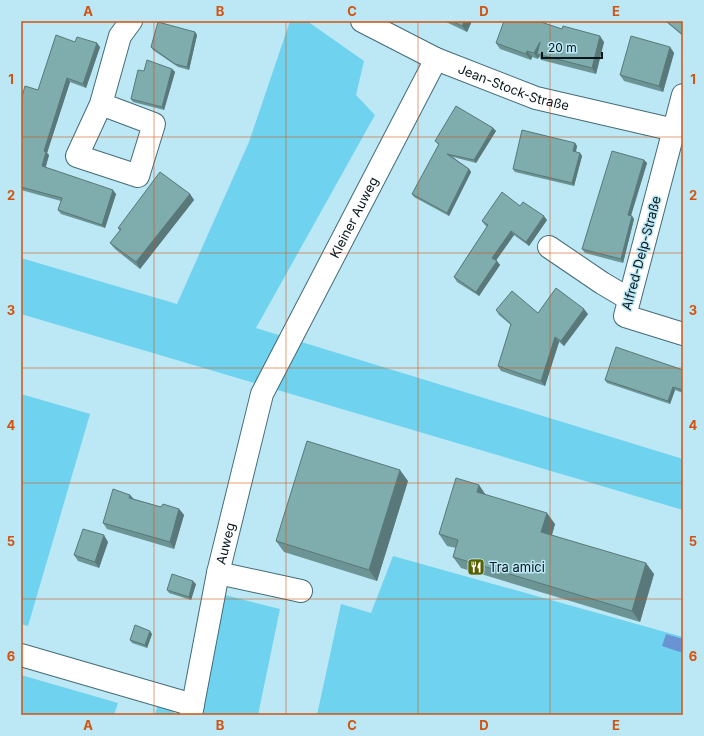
<svg xmlns="http://www.w3.org/2000/svg" width="704" height="736" viewBox="0 0 704 736" font-family="Inter,sans-serif">
<style>
.green{fill:#6fd3ef}
.water{fill:#6a93d3}
.lines{fill:none;stroke-linecap:round;stroke-linejoin:round}
.minor-casing{stroke:#446c77;stroke-width:24}
.minor{stroke:#fff;stroke-width:22}
.wall{fill:#6d9495}
.shaded-wall{fill:#597879}
.building{fill:#7facad;stroke:#597879}
.grid{fill:none;stroke:#d2520e;stroke-width:1;stroke-opacity:0.55}
.labels{text-anchor:middle;stroke-width:3;stroke-linejoin:round;paint-order:stroke}
.street-label{font-size:13px;fill:#07171b;stroke:#bce7f4}
.poi-label{font-size:13px;fill:#07171b;stroke:#bce7f4;text-anchor:start}
.neatline{fill:none;stroke:#d2520e;stroke-width:1.5}
.grid-label{font-size:13px;text-anchor:middle;font-weight:bold;fill:#d2520e}
</style>
<rect width="100%" height="100%" fill="#bce7f4"/>
<g class="green">
<polygon points="290,21 307,21 364,61 356,95 375,115 256,328 683,459 683,510 21,314 21,258 177,304 249,142"/>
<polygon points="21,394 90,414 28,626 21,624"/>
<polygon points="393,556 683,637 683,715 317,715 341,604 371,613"/>
<polygon points="225,595 280,609 258,715 201,715"/>
<polygon points="21,675 118,703 114,715 21,715"/>
<polygon points="158,704 173,711 176,715 155,715"/>
</g>
<polygon class="water" points="666,634 683,639 683,653 662,646"/>
<g class="lines">
<g class="minor-casing">
<g id="minor">
<path id="s1" d="M362 21 436 59 536 98 683 132"/>
<polyline points="683,95 625,316 683,334"/>
<polyline points="101,104 154,124 138,176 77,156 101,104 120,36 131,21"/>
<polyline points="549,247 602,283 629,299"/>
<polyline points="218,573 301,591"/>
<polyline points="21,655 193,705"/>
<path id="s2" d="M191 715 218 573 262 394 436 59"/>
</g>
</g>
<use href="#minor" class="minor"/>
</g>
<g class="wall">
<polygon points="444,21 472,21 467,32"/>
<polygon points="665,21 683,21 683,36"/>
<polygon points="562,29 604,42 596,74 541,60 539,56 538,59 532,57 531,60 500,49 496,43"/>
<polygon points="195,32 197,35 189,70 178,67 153,50 151,47"/>
<polygon points="75,42 100,47 86,88 70,82 47,153 49,155 45,168 116,194 105,228 61,214 58,210 61,201 21,190 21,100 38,90"/>
<polygon points="670,47 674,53 663,92 624,81 620,75"/>
<polygon points="172,69 175,72 164,110 133,102 131,99"/>
<polygon points="493,128 496,131 476,163 453,157 469,169 471,172 449,216 414,197 412,194 439,145 435,141"/>
<polygon points="575,143 577,146 576,152 580,153 582,156 574,186 515,172 513,169"/>
<polygon points="644,160 647,163 631,216 634,219 623,263 585,253 582,249"/>
<polygon points="190,194 194,200 140,269 115,249 110,243 120,231 118,228"/>
<polygon points="520,206 547,220 529,246 514,235 496,260 500,265 479,296 457,282 454,277 487,227 485,225 482,221"/>
<polygon points="496,310 538,313 588,314 564,346 559,342 545,386 501,371 498,366 511,325 499,315"/>
<polygon points="683,370 683,393 675,390 670,404 607,383 605,380"/>
<polygon points="408,481 377,581 284,552 276,541"/>
<polygon points="479,485 486,495 555,524 552,535 654,574 640,622 461,568 453,557 456,548 447,546 439,534"/>
<polygon points="130,495 134,499 161,507 179,509 184,515 174,549 107,529 103,523"/>
<polygon points="108,542 99,568 78,561 74,555"/>
<polygon points="196,584 191,600 169,593 167,590"/>
<polygon points="152,634 147,648 132,643 130,640"/>
</g>
<g class="shaded-wall">
<polygon points="465,21 472,21 467,32 462,26"/>
<polygon points="195,32 197,35 189,70 187,67"/>
<polygon points="600,36 604,42 596,74 592,68"/>
<polygon points="540,42 537,54 539,56 538,59 534,53"/>
<polygon points="97,43 100,47 86,88 83,84"/>
<polygon points="670,47 674,53 663,92 659,86"/>
<polygon points="527,51 532,57 531,60 526,54"/>
<polygon points="172,69 175,72 164,110 162,107"/>
<polygon points="67,78 70,82 47,153 49,155 45,170 42,166 44,151"/>
<polygon points="493,128 496,131 476,163 474,160"/>
<polygon points="575,143 577,146 575,154 573,151"/>
<polygon points="580,153 582,156 574,186 572,183"/>
<polygon points="644,160 647,163 630,218 628,215"/>
<polygon points="469,169 471,172 449,216 447,213"/>
<polygon points="113,190 116,194 105,228 102,225"/>
<polygon points="190,194 194,200 140,269 136,262"/>
<polygon points="544,216 547,220 529,246 526,242"/>
<polygon points="632,216 634,219 623,263 621,259"/>
<polygon points="511,231 514,235 495,262 492,258"/>
<polygon points="497,261 500,265 479,296 476,292"/>
<polygon points="584,309 588,314 564,346 561,341"/>
<polygon points="555,337 559,342 545,386 541,381"/>
<polygon points="673,387 675,390 670,404 668,401"/>
<polygon points="400,470 408,481 377,581 369,570"/>
<polygon points="479,485 486,496 477,492"/>
<polygon points="130,495 135,501 129,498"/>
<polygon points="179,509 184,515 174,549 170,542"/>
<polygon points="547,513 555,524 549,544 541,532"/>
<polygon points="104,535 108,542 99,568 95,562"/>
<polygon points="646,563 654,574 640,622 632,611"/>
<polygon points="193,581 196,584 191,600 189,597"/>
<polygon points="150,631 152,634 147,648 145,645"/>
</g>
<g class="building">
<polygon points="452,21 465,21 462,26"/>
<polygon points="504,21 538,21 562,29 563,26 600,36 592,68 537,54 540,42 534,53 527,51 526,54 496,43"/>
<polygon points="666,21 683,21 683,35"/>
<polygon points="158,22 195,32 187,67 175,64 151,47"/>
<polygon points="56,35 75,42 77,37 97,43 83,84 67,78 44,151 46,152 42,166 113,190 102,225 58,210 62,198 21,187 21,100 25,86 38,90"/>
<polygon points="631,36 670,47 659,86 620,75"/>
<polygon points="147,60 172,69 162,107 131,99 138,70 144,71"/>
<polygon points="456,106 493,128 474,160 447,154 469,169 447,213 412,194 439,144 435,141"/>
<polygon points="522,130 575,143 573,151 580,153 572,183 513,169"/>
<polygon points="612,151 644,160 628,215 632,216 621,259 582,249"/>
<polygon points="160,172 190,194 136,262 110,243 121,229 118,228"/>
<polygon points="502,192 520,206 523,202 544,216 526,242 511,231 492,258 497,261 476,292 454,277 488,225 482,221"/>
<polygon points="556,288 584,309 561,341 555,337 541,381 498,366 511,324 496,310 512,291 538,313"/>
<polygon points="616,347 683,370 683,390 673,387 668,401 605,380"/>
<polygon points="307,441 400,470 369,570 276,541"/>
<polygon points="456,478 479,485 477,492 547,513 541,532 646,563 632,611 453,557 458,540 439,534"/>
<polygon points="113,489 130,495 129,498 161,507 163,504 179,509 170,542 103,523"/>
<polygon points="83,529 104,535 95,562 74,555"/>
<polygon points="172,574 193,581 189,597 167,590"/>
<polygon points="135,625 150,631 145,645 130,640"/>
</g>
<path class="grid" d="M154 21V715M286 21V715M418 21V715M550 21V715M21 137H683M21 253H683M21 368H683M21 483H683M21 599H683"/>
<defs>
<g id="restaurant-square" transform="scale(0.9)"><rect x="-9" y="-9" width="18" height="18" rx="4" fill="#586100" stroke="#bce7f4"/><path d="M-5-6h1v4h1v-4h1v4h1v-4h1v5L-1.5 .5V6h-2V.5L-5-1ZM5-6V6H3V1.5H1.5Q1.5-4 5-6Z" fill="#fff"/></g>
</defs>
<g fill-rule="evenodd">
<use href="#restaurant-square" x="476" y="567"/>
</g>
<g class="labels">
<g class="street-label">
<text dy="5" stroke="none"><textPath href="#s1" startOffset="166">Jean-Stock-Straße</textPath></text>
<text dy="5" stroke="none"><textPath href="#s2" startOffset="528">Kleiner Auweg</textPath></text>
<text transform="translate(641 253) rotate(-75)" y="5">Alfred-Delp-Straße</text>
<text dy="5" stroke="none"><textPath href="#s2" startOffset="175">Auweg</textPath></text>
</g>
<g class="poi-label">
<text x="489" y="572">Tra amici</text>
</g>
</g>
<rect width="704" height="736" fill="none" stroke="#bce7f4" stroke-width="44"/>
<path d="M542 52v6h60v-6" fill="none" stroke="#07171b" stroke-width="2"/>
<text x="548" y="52" font-size="12" fill="#07171b" stroke="#bce7f4" stroke-width="3" paint-order="stroke">20 m</text>
<rect x="22" y="22" width="660" height="692" class="neatline"/>
<g class="grid-label">
<text x="88" y="16">A</text>
<text x="220" y="16">B</text>
<text x="352" y="16">C</text>
<text x="484" y="16">D</text>
<text x="616" y="16">E</text>
<text x="11" y="84">1</text>
<text x="693" y="84">1</text>
<text x="11" y="200">2</text>
<text x="693" y="200">2</text>
<text x="11" y="315">3</text>
<text x="693" y="315">3</text>
<text x="11" y="430">4</text>
<text x="693" y="430">4</text>
<text x="11" y="546">5</text>
<text x="693" y="546">5</text>
<text x="11" y="661">6</text>
<text x="693" y="661">6</text>
<text x="88" y="730">A</text>
<text x="220" y="730">B</text>
<text x="352" y="730">C</text>
<text x="484" y="730">D</text>
<text x="616" y="730">E</text>
</g>
</svg>
